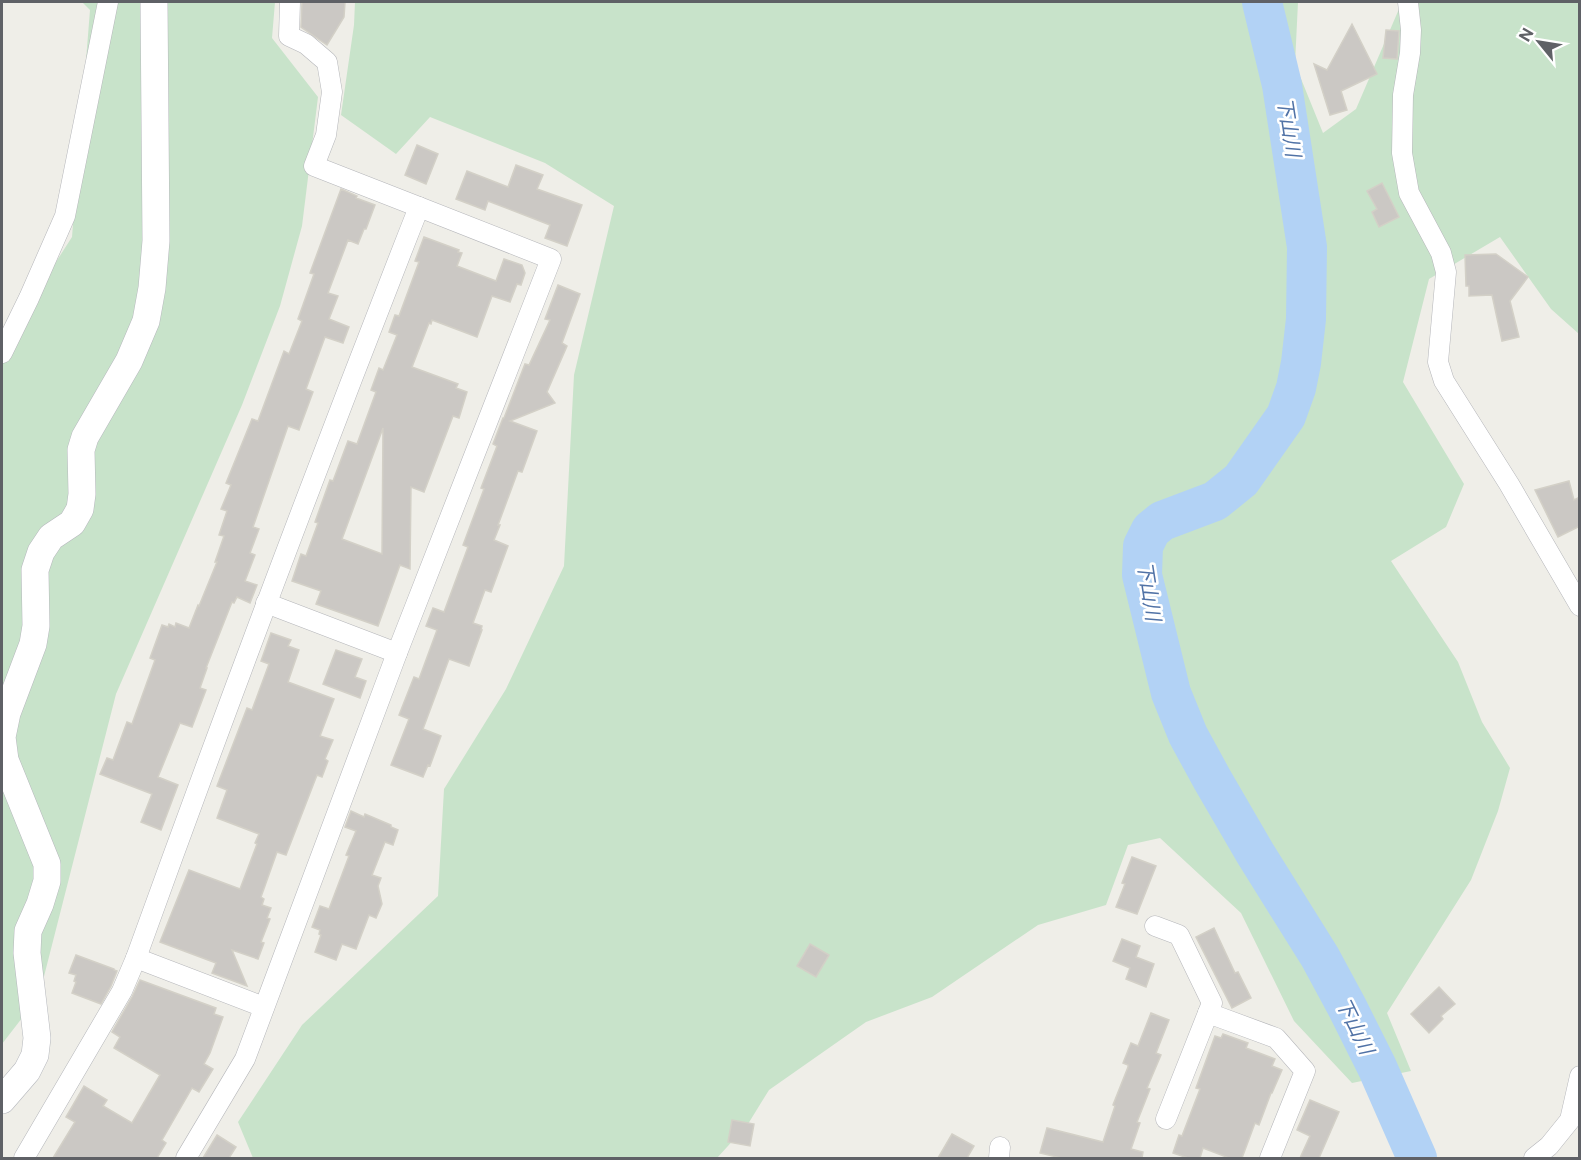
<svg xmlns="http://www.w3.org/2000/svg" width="1581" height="1160" viewBox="0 0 1581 1160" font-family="'Public Sans','Noto Sans JP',sans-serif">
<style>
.green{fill:#c8e3ca}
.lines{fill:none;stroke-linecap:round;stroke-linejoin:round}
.river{stroke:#b2d2f5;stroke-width:40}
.building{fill:#cbc8c4;stroke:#d3d0c7;stroke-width:1.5;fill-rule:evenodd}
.street-casing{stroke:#b5b6ba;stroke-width:21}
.secondary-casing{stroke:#b6b8bd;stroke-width:28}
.street{stroke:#fff;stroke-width:20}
.secondary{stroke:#fff;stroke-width:27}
.labels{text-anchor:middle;stroke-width:5;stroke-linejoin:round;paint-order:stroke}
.water-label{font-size:20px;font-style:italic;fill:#5072a6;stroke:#fff}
</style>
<rect width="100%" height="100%" fill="#efeee8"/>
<g class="green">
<polygon points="82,2 275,2 272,38 318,97 302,226 280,306 242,405 116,694 39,996 2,1044 2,346 72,237 90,10"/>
<polygon points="355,2 1298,2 1295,64 1323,133 1356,109 1402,2 1579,2 1579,334 1551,309 1500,237 1429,279 1403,382 1464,484 1446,527 1391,561 1458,662 1482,722 1510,768 1498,811 1471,880 1387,1013 1411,1071 1352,1083 1294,1021 1241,913 1160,838 1128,845 1106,905 1038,925 932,997 866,1022 769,1090 748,1124 717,1158 253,1158 238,1122 302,1025 438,896 444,789 506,689 564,566 574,375 614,206 545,163 430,117 396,154 341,115 354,25"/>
</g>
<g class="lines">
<polyline class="river" points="1262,2 1282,85 1307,247 1306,319 1301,363 1296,388 1286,416 1241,480 1215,501 1162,521 1151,530 1143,546 1142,575 1171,693 1188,735 1212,779 1255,853 1320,957 1347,1007 1377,1067 1417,1158"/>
</g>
<g class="building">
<polygon points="302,2 345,2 344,17 327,45 301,27"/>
<polygon points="1352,24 1377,74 1341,91 1347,110 1330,115 1314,64 1327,70"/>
<polygon points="1386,30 1399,31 1397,59 1383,58"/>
<polygon points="417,145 438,154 426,184 405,175"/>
<polygon points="516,165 543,175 537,189 582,205 567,246 545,238 550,225 488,201 485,210 456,199 467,171 508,187"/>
<polygon points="1382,183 1399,217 1379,227 1372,212 1377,209 1367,191"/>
<polygon points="341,189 357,196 356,198 375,205 366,229 364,229 358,244 348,240 328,293 338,296 329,319 349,327 343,343 325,337 306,389 313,392 299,430 288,426 253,527 259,529 250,553 255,555 245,581 257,585 250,603 237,597 234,603 232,602 206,668 207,668 200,688 206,690 192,727 180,723 158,777 178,785 161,830 141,822 152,794 100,774 107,758 113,760 127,722 132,724 155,660 150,658 162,625 168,627 169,624 175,627 176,623 189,628 198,605 199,606 217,562 215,562 224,536 219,535 227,511 221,509 231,485 226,483 252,419 258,421 284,351 289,354 302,321 298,319 314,274 310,273"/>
<path d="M424 237 459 250 458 252 462 253 457 266 496 281 504 259 522 265 525 273 521 285 517 284 510 302 492 296 477 337 432 320 431 324 429 323 412 367 458 384 456 388 467 392 459 418 453 416 424 492 411 487 410 569 400 565 378 626 316 604 321 591 292 581 301 554 306 556 318 523 315 522 330 480 333 481 348 441 357 444 376 392 371 390 379 368 383 370 397 335 389 332 395 315 399 316 419 262 415 261ZM383 428 382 554 342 539Z"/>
<polygon points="1496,254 1528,277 1510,301 1519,337 1502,341 1492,295 1469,296 1469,286 1466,286 1465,255"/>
<polygon points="558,285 580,294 562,343 567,346 547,392 555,403 510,421 537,431 522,472 518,471 498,525 500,525 494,540 508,546 491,592 485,590 473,623 482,626 481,630 482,630 469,666 449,659 423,729 441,736 430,766 428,765 423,777 391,765 409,719 399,715 414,677 419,679 437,630 426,626 433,608 444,612 468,547 463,545 484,489 481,488 497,446 493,444 503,418 504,418 525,364 529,365 550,320 545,319"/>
<polygon points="1569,481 1574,500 1580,497 1580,526 1558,537 1535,490"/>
<polygon points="271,633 291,640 288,646 299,650 288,682 334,699 320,736 333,740 325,759 328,761 322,777 317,775 286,855 277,852 261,897 264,899 262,905 271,908 267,918 270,919 261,942 264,943 258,959 232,950 247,986 212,973 216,963 160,942 189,870 240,889 257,844 255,843 259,834 217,818 227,790 217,786 247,708 252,710 269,664 261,661"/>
<polygon points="336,650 362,659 355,677 366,681 360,698 323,684"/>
<polygon points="351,811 364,817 365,814 391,825 391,827 398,830 393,845 385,842 372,875 381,878 378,886 382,904 376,918 369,915 356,949 342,944 336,960 315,952 321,935 319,934 320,930 312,927 320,906 329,909 349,856 346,855 356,831 345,827"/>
<polygon points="1132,857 1156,866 1137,914 1116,907 1125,884 1122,883"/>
<polygon points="1214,928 1235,973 1238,972 1251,998 1232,1008 1196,937"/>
<polygon points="1122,939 1140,946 1136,957 1154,964 1146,987 1126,979 1130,968 1113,961"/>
<polygon points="810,944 829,955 816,977 797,966"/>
<polygon points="76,955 114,969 114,970 117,971 111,986 101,1004 72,993 76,982 74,981 76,975 69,973"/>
<polygon points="140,980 216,1008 214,1014 223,1017 210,1053 204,1064 213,1069 199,1092 192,1088 162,1140 166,1143 157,1158 53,1158 75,1122 66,1117 84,1086 107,1100 103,1106 132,1123 160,1075 114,1048 120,1037 112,1032 132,997"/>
<polygon points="1439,987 1455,1004 1441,1016 1443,1019 1429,1033 1411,1014"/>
<polygon points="1151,1013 1169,1020 1156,1053 1161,1055 1147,1088 1150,1089 1137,1122 1140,1123 1131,1149 1143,1152 1142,1158 1061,1158 1040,1153 1047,1128 1103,1142 1115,1106 1113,1105 1128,1067 1128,1065 1123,1063 1131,1043 1138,1046"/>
<polygon points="1223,1034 1248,1043 1246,1048 1275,1059 1272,1066 1282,1070 1272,1093 1271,1093 1259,1125 1255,1123 1242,1158 1229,1158 1203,1148 1200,1158 1188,1158 1173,1153 1179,1135 1182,1136 1200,1089 1196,1088 1215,1036 1221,1038"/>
<polygon points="1310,1100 1339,1112 1319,1158 1300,1158 1310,1136 1297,1130"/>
<polygon points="732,1120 754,1124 750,1146 728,1142"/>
<polygon points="952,1134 974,1146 967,1158 938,1158"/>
<polygon points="217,1135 236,1147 229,1158 203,1158"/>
</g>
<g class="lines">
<g class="street-casing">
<g id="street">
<polyline points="290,2 289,36 306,44 327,62 332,92 326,135 314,166 419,207"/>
<polyline points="1408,2 1411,30 1410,53 1403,95 1402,153 1409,193 1441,253 1446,272 1438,362 1444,381 1509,484 1580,606"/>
<polyline points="2,353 29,298 65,216 108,2"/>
<polyline points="266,603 397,653"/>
<polyline points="1155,926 1179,935 1212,1003 1208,1013"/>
<polyline points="136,958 264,1007"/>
<polyline points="1166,1119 1208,1013 1276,1038 1305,1071 1270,1158"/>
<path d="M24 1158 122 991 136 958C227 706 321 456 419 207L551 259 397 653 245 1059 186 1158"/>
<polyline points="999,1158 1000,1147"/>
<polyline points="1534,1158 1549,1146 1570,1120 1580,1076"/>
</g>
</g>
<g class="secondary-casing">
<polyline id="secondary" points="2,1100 27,1071 35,1055 37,1038 27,953 28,931 40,904 47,881 47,864 5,760 2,737 7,713 33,644 36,626 35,570 41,552 51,537 72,523 80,509 82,494 81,450 85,437 129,361 146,321 152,288 156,241 154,2"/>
</g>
<use href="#street" class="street"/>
<use href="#secondary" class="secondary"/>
</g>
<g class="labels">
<g class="water-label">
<text transform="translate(1289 127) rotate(81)" y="7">下山川</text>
<text transform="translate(1149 591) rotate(81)" y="7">下山川</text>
<text transform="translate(1355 1026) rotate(64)" y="7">下山川</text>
</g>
</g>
<rect width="1581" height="1160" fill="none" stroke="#5f6166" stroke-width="6"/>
<g transform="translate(1539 42) rotate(300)" stroke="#ffffff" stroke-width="4.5" paint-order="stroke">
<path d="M0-4.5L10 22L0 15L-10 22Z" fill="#5f6166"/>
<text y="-9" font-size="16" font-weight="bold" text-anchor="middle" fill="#5f6166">N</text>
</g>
</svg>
